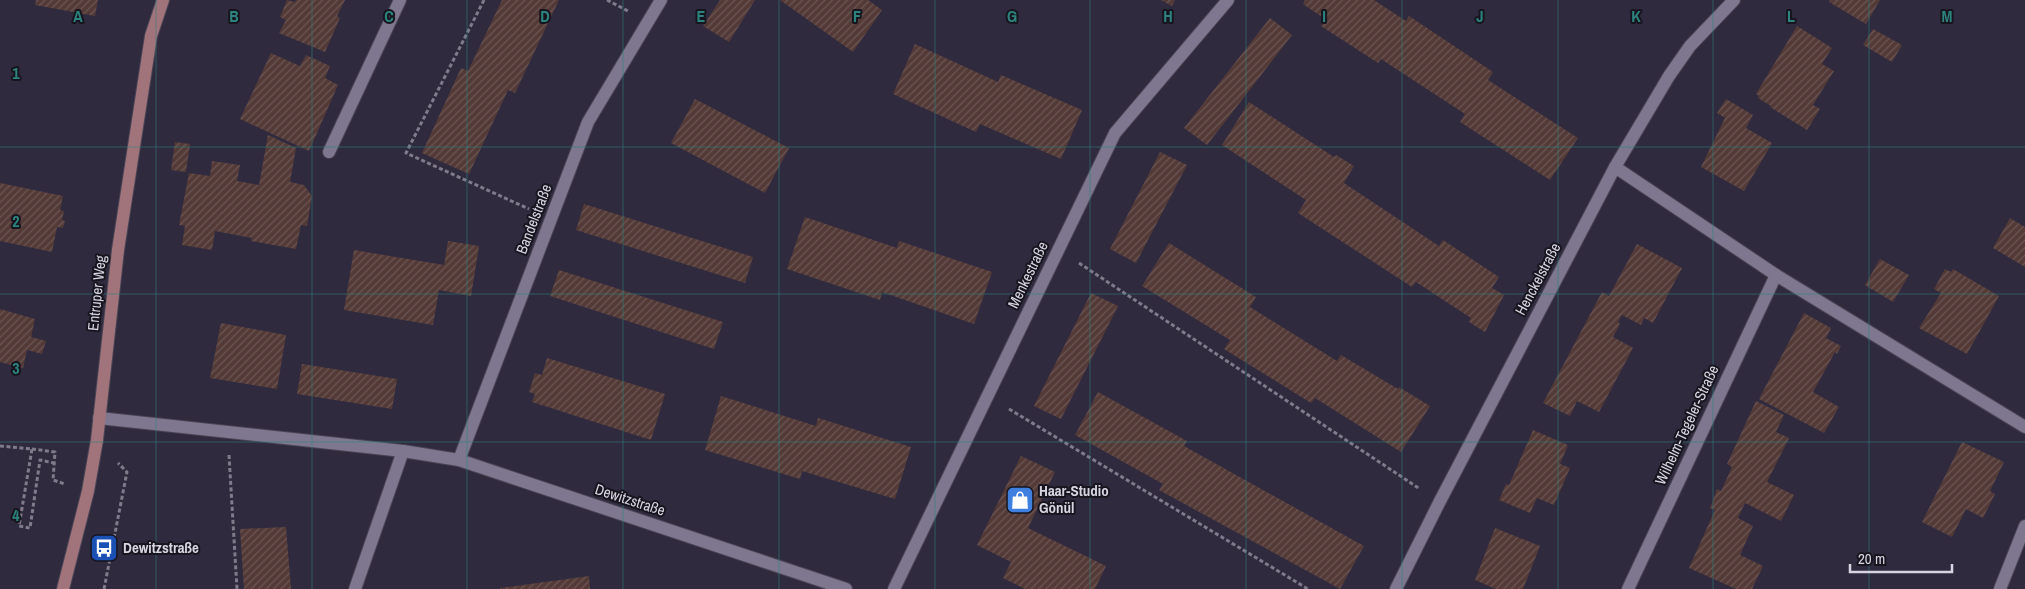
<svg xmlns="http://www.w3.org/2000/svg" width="2025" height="589" viewBox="0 0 2025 589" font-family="'Archivo Narrow',sans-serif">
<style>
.building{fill:url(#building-hatch)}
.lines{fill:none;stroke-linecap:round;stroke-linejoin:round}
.lane-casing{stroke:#4a4555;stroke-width:14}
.street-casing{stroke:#4a4555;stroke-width:14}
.secondary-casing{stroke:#4a4555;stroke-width:14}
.path{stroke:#7f7b8b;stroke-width:3;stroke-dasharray:4 2.5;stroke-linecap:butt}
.lane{stroke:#7e778f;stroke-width:12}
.street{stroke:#7e778f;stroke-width:12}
.secondary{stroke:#a1737b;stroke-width:12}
.grid{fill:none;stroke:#2d847f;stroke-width:1;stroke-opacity:0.55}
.labels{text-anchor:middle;stroke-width:4;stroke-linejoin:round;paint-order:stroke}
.street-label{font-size:15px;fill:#d8d5e2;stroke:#17151e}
.poi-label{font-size:15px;font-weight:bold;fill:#d8d5e2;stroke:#17151e;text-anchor:start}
.grid-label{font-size:16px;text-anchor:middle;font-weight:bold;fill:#2d847f;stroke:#17151e;stroke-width:4;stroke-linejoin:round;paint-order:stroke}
</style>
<defs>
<pattern id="building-hatch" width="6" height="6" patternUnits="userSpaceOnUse" patternTransform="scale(1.25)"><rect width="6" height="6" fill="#533a37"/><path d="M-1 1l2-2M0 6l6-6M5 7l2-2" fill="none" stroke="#6b5654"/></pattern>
</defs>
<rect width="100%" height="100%" fill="#302a3e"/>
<g class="building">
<polygon points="36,0 98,0 95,16 35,5"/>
<polygon points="287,0 295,2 296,0 345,0 337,16 340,18 325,52 279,33 286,20 280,17"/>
<polygon points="502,0 559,0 515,93 508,90 469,174 422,153 461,68 468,71"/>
<polygon points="720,0 755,0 729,42 703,26"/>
<polygon points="780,0 868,0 882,10 853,52"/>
<polygon points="1161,0 1175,0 1172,6"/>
<polygon points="1305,0 1374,0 1406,21 1409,16 1493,72 1488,80 1578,138 1550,180 1460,122 1465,114 1381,59 1378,63 1321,26 1325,19 1303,4"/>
<polygon points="1830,0 1880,0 1866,24 1829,2"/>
<polygon points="1270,18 1292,35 1207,145 1184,128"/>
<polygon points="1797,26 1832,48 1822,64 1834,71 1813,105 1820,109 1807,130 1770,107 1771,106 1758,98 1759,96 1756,94"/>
<polygon points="1873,29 1902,45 1892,62 1863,45"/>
<polygon points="915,44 998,82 1001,75 1082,110 1061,159 980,124 976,132 893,94"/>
<polygon points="271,53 300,66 306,55 330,66 325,78 338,85 309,151 240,119"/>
<polygon points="695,99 789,148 765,193 671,143"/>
<polygon points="1726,99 1753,115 1746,128 1772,143 1744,191 1701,167 1725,118 1717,113"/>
<polygon points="1249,102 1334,157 1336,155 1354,166 1344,183 1439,246 1443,240 1499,277 1492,288 1504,295 1485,332 1469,322 1471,318 1416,282 1412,287 1298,213 1306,200 1222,145"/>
<polygon points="268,135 296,148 290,182 304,185 312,196 307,226 301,225 296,249 251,241 252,238 215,231 212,250 182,245 185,226 179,225 189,173 210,176 212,161 240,165 237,181 259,185"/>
<polygon points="175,142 190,144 186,172 171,170"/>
<polygon points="1160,152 1187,165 1136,263 1110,249"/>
<polygon points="0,183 63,196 60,210 64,211 62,220 65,221 63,228 57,227 52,252 0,241"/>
<polygon points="584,204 753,257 745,283 576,230"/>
<polygon points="805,217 897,248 899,241 992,272 974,324 882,292 880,300 787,269"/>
<polygon points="2010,218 2025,227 2025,267 1993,248"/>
<polygon points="448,241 479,246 471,296 439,290 433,325 344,310 354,250 444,265"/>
<polygon points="1169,243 1256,297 1250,307 1337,361 1341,355 1398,389 1399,387 1430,406 1401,452 1315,398 1311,403 1224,349 1230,340 1142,286"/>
<polygon points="1637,244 1682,268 1653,323 1644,318 1641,325 1622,315 1618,322 1620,324 1613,337 1633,348 1599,412 1577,401 1570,416 1543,403 1602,292 1609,296"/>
<polygon points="1880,259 1909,275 1893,302 1865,285"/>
<polygon points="1945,269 1951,272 1953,269 1999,296 1967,354 1919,328 1941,293 1934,289"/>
<polygon points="559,270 723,322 714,349 550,296"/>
<polygon points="1091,293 1118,306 1061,419 1034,406"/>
<polygon points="0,309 35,319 31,337 46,341 42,354 27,350 23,368 0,362"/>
<polygon points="1804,313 1831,328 1826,338 1841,346 1837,354 1835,352 1813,392 1839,407 1824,433 1759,399"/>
<polygon points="221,323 286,335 277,389 210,378"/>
<polygon points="547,358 665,394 651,440 532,402 535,394 529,392 535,373 542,375"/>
<polygon points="302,364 397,379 392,409 297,394"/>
<polygon points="1098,392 1187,441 1184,446 1364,546 1340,589 1159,490 1163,484 1075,435"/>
<polygon points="721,396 816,426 818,418 911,447 895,499 802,471 800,479 705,450"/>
<polygon points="1756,401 1784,415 1776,432 1789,438 1767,482 1794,495 1781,521 1745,503 1738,518 1753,526 1740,555 1763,566 1752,589 1736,589 1689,568 1715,510 1710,508 1717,489 1721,491 1732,467 1727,464"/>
<polygon points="1533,430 1568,445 1560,464 1570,468 1554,505 1537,498 1530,513 1499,500 1506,484 1509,485"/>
<polygon points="1962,442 2004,462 1990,491 1995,494 1983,518 1966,509 1952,537 1922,522"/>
<polygon points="1021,456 1055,472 1028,528 1106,566 1095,589 1025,589 1003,578 1011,562 977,545"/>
<polygon points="286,527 291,589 244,589 240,529"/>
<polygon points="1495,528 1540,546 1523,589 1496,589 1475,580"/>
<polygon points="589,576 590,589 500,589 500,588"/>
</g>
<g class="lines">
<g class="lane-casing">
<g id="lane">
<polyline points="329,152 400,0"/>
<polyline points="355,589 403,451"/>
</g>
</g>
<g class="street-casing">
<g id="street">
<polyline points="1615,167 1776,275 2025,427"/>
<polyline points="99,418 403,451 459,460 846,589"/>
<polyline points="459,460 588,122 661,0"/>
<polyline points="894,589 1115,133 1228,0"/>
<polyline points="1396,589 1440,501 1615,167 1669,76 1690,46 1734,0"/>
<polyline points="1628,589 1776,275"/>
<polyline points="2000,589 2025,526"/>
</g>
</g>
<g class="secondary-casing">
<polyline id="secondary" points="63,589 88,491 97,440 118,250 151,36 163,0"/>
</g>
<g class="path">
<polyline points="484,0 406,153 529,209"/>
<polyline points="607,0 628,11"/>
<polyline points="1079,263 1420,489"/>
<polyline points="1009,409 1308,589"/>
<polyline points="0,446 32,449 19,526 30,528 40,460 54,463"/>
<polyline points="32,449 55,452 53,480 65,484"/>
<polyline points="229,455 237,589"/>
<polyline points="104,589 127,472 118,463"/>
</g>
<use href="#lane" class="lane"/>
<use href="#street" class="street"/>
<use href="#secondary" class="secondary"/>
</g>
<path class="grid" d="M156 0V589M312 0V589M467 0V589M623 0V589M779 0V589M935 0V589M1090 0V589M1246 0V589M1402 0V589M1558 0V589M1713 0V589M1869 0V589M0 147H2025M0 294H2025M0 442H2025"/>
<defs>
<g id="shop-square" transform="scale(1.4375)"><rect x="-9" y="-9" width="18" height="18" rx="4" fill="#3f7fe0" stroke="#17151e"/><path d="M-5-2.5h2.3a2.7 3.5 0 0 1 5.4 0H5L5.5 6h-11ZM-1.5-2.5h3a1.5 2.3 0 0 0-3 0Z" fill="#fff"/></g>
<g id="bus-square" transform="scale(1.4375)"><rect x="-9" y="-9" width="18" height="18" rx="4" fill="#1a4fb4" stroke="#17151e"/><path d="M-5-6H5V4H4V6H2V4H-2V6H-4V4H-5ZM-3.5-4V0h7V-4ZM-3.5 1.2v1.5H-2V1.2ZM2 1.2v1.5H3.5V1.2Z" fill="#fff"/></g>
</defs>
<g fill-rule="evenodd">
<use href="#shop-square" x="1020" y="500"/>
<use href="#bus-square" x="104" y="548"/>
</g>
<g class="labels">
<g class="street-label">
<text transform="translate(534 219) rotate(-69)" y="5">Bandelstraße</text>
<text transform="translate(1028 275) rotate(-64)" y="5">Menkestraße</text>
<text transform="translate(1538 279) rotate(-62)" y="5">Henckelstraße</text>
<text transform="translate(97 293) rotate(-84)" y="5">Entruper Weg</text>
<text transform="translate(1687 425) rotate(-65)" y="5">Wilhelm-Tegeler-Straße</text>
<text transform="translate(630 500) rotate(18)" y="5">Dewitzstraße</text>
</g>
<g class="poi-label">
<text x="1039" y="496">Haar-Studio<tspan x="1039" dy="17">Gönül</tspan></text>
<text x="123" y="553">Dewitzstraße</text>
</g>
</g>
<g class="grid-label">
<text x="78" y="22">A</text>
<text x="234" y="22">B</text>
<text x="389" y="22">C</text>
<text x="545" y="22">D</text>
<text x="701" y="22">E</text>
<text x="857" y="22">F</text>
<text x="1012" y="22">G</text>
<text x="1168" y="22">H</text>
<text x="1324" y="22">I</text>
<text x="1480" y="22">J</text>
<text x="1636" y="22">K</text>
<text x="1791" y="22">L</text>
<text x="1947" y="22">M</text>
<text x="16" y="79">1</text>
<text x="16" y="227">2</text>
<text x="16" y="374">3</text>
<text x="16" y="521">4</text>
</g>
<path d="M1850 564v8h102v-8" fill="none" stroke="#d8d5e2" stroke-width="2.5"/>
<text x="1858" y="564" font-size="15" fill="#d8d5e2" stroke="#17151e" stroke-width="4" paint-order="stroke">20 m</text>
</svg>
